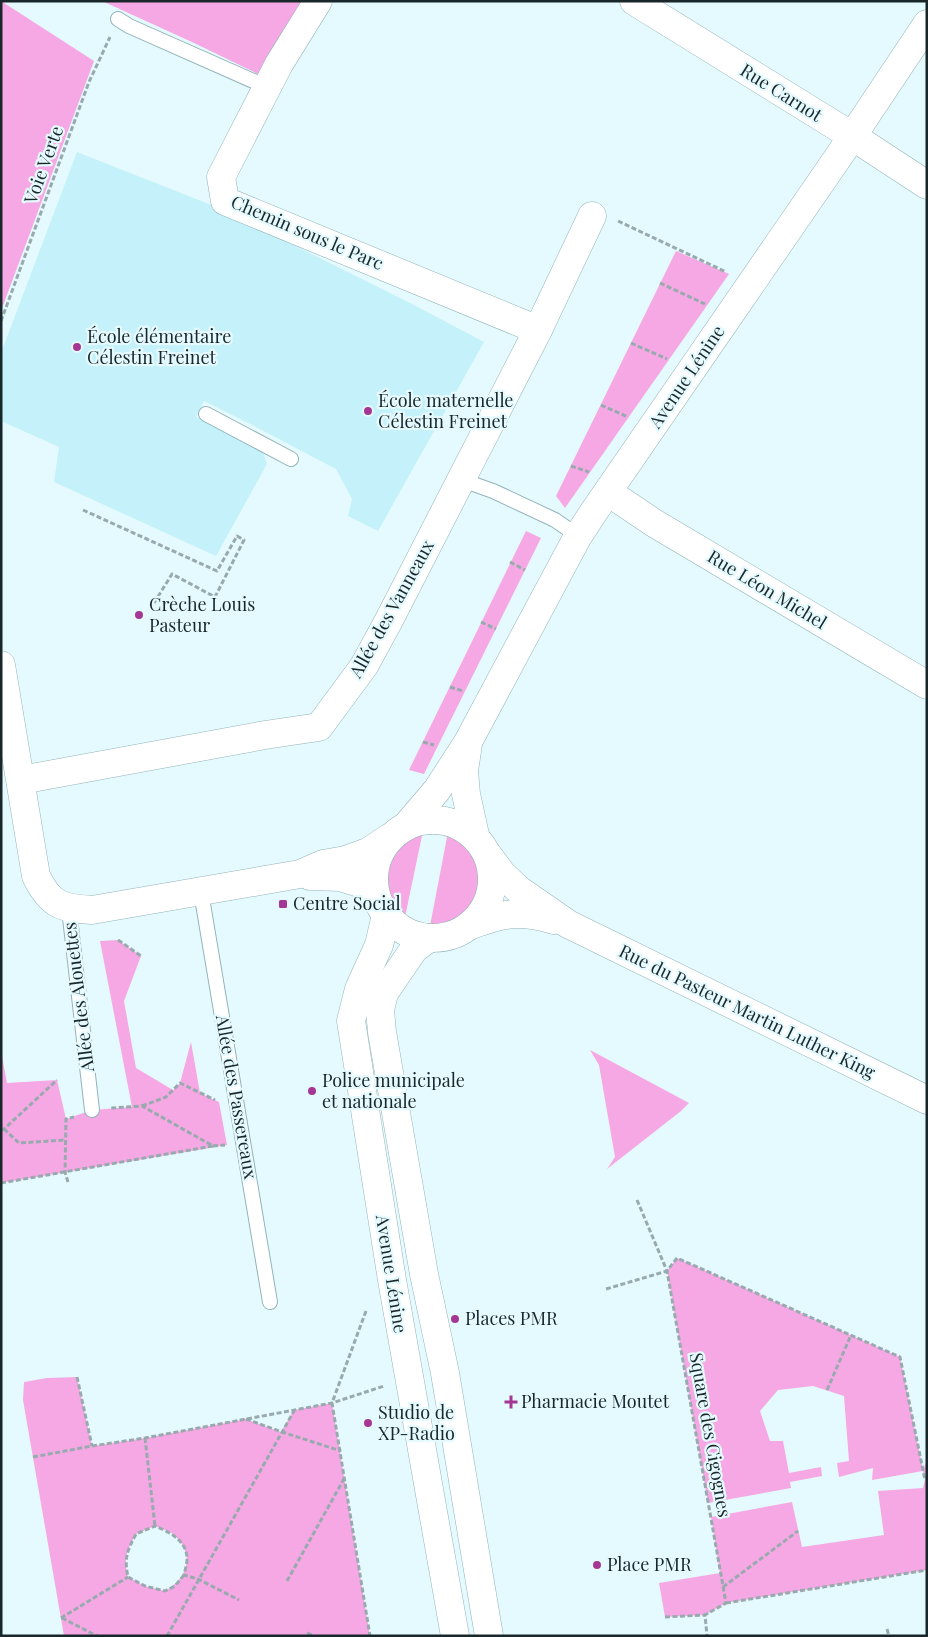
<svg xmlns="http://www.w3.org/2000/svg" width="928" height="1637" viewBox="0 0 928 1637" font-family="'Playfair Display',serif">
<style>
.built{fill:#c4f1fa}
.green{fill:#f6a8e5;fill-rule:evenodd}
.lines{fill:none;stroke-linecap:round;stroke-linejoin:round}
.service-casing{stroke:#92b4ba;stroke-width:16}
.minor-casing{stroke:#92b4ba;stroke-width:29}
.tertiary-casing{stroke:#92b4ba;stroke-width:29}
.path{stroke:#98aaae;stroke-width:3;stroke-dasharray:5 2.5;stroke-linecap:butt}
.service{stroke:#fff;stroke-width:14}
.minor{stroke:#fff;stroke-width:28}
.tertiary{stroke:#fff;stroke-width:28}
.poi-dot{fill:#a53694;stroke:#e5fafe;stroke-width:2}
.labels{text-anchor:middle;stroke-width:4.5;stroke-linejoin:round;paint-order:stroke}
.street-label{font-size:18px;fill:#1a272a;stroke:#e5fafe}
.poi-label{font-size:18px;fill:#1a272a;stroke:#e5fafe;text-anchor:start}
</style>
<rect width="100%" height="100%" fill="#e5fafe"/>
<polygon class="built" points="77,152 219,208 412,304 484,342 378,531 348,516 352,499 336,469 252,425 204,401 196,417 262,450 267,464 216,556 54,482 59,447 1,421 1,353"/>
<g class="green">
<polygon points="1,1 94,61 1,311"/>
<polygon points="102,1 307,1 264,77 194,43"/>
<polygon points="676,251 729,274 565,508 556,496"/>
<polygon points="526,531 541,538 424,774 409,770"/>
<path d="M423 831 405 917C373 886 381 845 423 831Z"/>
<path d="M448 832C457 838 470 843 475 854 485 876 480 903 460 918 451 924 440 925 430 926Z"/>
<polygon points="118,940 141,956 124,1001 136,1068 173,1090 180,1083 191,1042 200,1093 219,1102 227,1145 1,1183 1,1051 7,1083 57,1080 66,1119 92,1110 132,1107 100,941"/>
<polygon points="590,1050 689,1103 681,1111 607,1169 615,1157 599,1065"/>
<polygon points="677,1258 900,1357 923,1470 927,1460 927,1570 726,1603 705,1615 665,1617 659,1583 720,1573 711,1517 792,1502 802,1547 884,1535 878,1491 923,1488 925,1479 923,1471 872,1480 873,1468 839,1477 837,1463 849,1461 844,1396 813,1386 778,1390 760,1411 770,1441 783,1441 789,1473 821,1467 822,1476 790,1482 791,1488 708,1503 667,1271"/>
<path d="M77 1377 92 1446 145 1438 246 1419 281 1432 294 1410 332 1403 370 1636H64L23 1400 24 1382 47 1378ZM155 1526C161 1529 168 1530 173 1534 195 1553 189 1578 165 1591L145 1586 128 1577C123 1558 127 1551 136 1534Z"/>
</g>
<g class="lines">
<g class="service-casing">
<g id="service">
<polyline points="118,19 129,26 267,87"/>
<polyline points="206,414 291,459"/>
<polyline points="462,480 493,491 555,520 578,536"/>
<polyline points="201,892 270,1302"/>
<polyline points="69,909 92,1110"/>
</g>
</g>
<g class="minor-casing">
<g id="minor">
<polyline points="318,1 279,64 221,177 225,201 538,330"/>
<polyline points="634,1 852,136 927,185"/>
<polyline points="608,492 654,523 927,685"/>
<polyline points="21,780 265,735 319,727 364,666 388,622 538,330 592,216"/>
<polyline points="488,855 502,874 519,890 568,924 927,1100"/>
<path d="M469 926C503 913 519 910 554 920"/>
</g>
</g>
<g class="tertiary-casing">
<g id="tertiary">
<path d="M1 665 36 876C50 905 61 908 92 910L300 874 323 864 346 860 368 852 389 838"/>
<polyline points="468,744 464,771 466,794 475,835"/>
<circle cx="433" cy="879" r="59"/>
<polyline points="408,824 437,790 468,742 578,536 593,513 839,156 927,24"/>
<polyline points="310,876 340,877 360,883 377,901"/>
<polyline points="386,915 379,945 359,989 351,1021 392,1280 455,1636"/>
<polyline points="429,938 414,949 384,993 380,1010 382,1032 424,1274 445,1373 489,1636"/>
</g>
</g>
<g class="path">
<polyline points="618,221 726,272"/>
<polyline points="660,283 705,304"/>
<polyline points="1,321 89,82 110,37"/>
<polyline points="631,343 667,359"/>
<polyline points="601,405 628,417"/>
<polyline points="571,466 589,472"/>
<polyline points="83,510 217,571 237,536 244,540 215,597 172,574 154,603"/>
<polyline points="510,562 525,570"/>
<polyline points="481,622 496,629"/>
<polyline points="450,687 463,691"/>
<polyline points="423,742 434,745"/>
<polyline points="118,940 141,956"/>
<polyline points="142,1106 166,1097 180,1083 215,1100"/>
<polyline points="4,1129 19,1143 65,1140"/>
<polyline points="1,1130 4,1129 57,1080"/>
<polyline points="213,1146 225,1145"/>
<polyline points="68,1182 65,1172 66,1119 74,1117"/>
<polyline points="1,1183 213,1146 142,1106 111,1108"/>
<polyline points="637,1200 667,1271 726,1603 705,1615 707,1636"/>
<polyline points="606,1289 667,1271 677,1258 900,1357 925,1480 927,1479"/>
<polyline points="366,1311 332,1403 370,1636"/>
<polyline points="77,1377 92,1446"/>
<polyline points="827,1390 851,1335"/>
<polyline points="246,1419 282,1432 341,1451"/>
<polyline points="145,1438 155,1526"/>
<polyline points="33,1457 92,1446 145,1438 332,1403 384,1386"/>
<path d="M184 1575 175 1586 165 1591 145 1586 128 1577C124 1558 127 1551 136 1534L155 1526C169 1532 187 1540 187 1559 187 1564 185 1570 184 1575L198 1579 239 1600"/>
<polyline points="287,1581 345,1477"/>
<polyline points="723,1587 798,1531"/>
<polyline points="726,1603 927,1570"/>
<polyline points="665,1617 705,1615"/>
<polyline points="61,1618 128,1577"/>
<polyline points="62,1618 97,1636"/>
<polyline points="887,1629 889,1636"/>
<polyline points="307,1633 314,1636"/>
<polyline points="167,1636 294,1411"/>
</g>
<use href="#service" class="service"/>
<use href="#minor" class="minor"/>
<use href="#tertiary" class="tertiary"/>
</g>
<g class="poi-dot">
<circle cx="77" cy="347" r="5"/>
<circle cx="368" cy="411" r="5"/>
<circle cx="139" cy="615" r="5"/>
<rect x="278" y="899" width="10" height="10" rx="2.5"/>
<circle cx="312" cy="1091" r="5"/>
<circle cx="455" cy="1319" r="5"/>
<path d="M508.5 1394.5h5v5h5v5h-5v5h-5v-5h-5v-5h5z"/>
<circle cx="368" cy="1423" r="5"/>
<circle cx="597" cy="1565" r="5"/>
</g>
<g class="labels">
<g class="street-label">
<text transform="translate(781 93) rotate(32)" y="6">Rue Carnot</text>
<text transform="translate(44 165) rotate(-70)" y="6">Voie Verte</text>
<text transform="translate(307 233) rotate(23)" y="6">Chemin sous le Parc</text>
<text transform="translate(687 377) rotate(-56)" y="6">Avenue Lénine</text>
<text transform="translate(767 590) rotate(31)" y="6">Rue Léon Michel</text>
<text transform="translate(392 609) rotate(-61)" y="6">Allée des Vanneaux</text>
<text transform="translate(79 997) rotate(-97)" y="6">Allée des Alouettes</text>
<text transform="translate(747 1012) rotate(26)" y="6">Rue du Pasteur Martin Luther King</text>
<text transform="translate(236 1097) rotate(80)" y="6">Allée des Passereaux</text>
<text transform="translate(391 1274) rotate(81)" y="6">Avenue Lénine</text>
<text transform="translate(710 1435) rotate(80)" y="6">Square des Cigognes</text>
</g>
<g class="poi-label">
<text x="87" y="343">École élémentaire<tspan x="87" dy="21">Célestin Freinet</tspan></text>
<text x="378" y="407">École maternelle<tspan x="378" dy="21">Célestin Freinet</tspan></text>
<text x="149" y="611">Crèche Louis<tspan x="149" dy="21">Pasteur</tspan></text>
<text x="293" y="910">Centre Social</text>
<text x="322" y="1087">Police municipale<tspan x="322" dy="21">et nationale</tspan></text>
<text x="465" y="1325">Places PMR</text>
<text x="521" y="1408">Pharmacie Moutet</text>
<text x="378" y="1419">Studio de<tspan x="378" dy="21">XP-Radio</tspan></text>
<text x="607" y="1571">Place PMR</text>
</g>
</g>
<rect width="928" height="1637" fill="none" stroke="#1a272a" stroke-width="5"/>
</svg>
